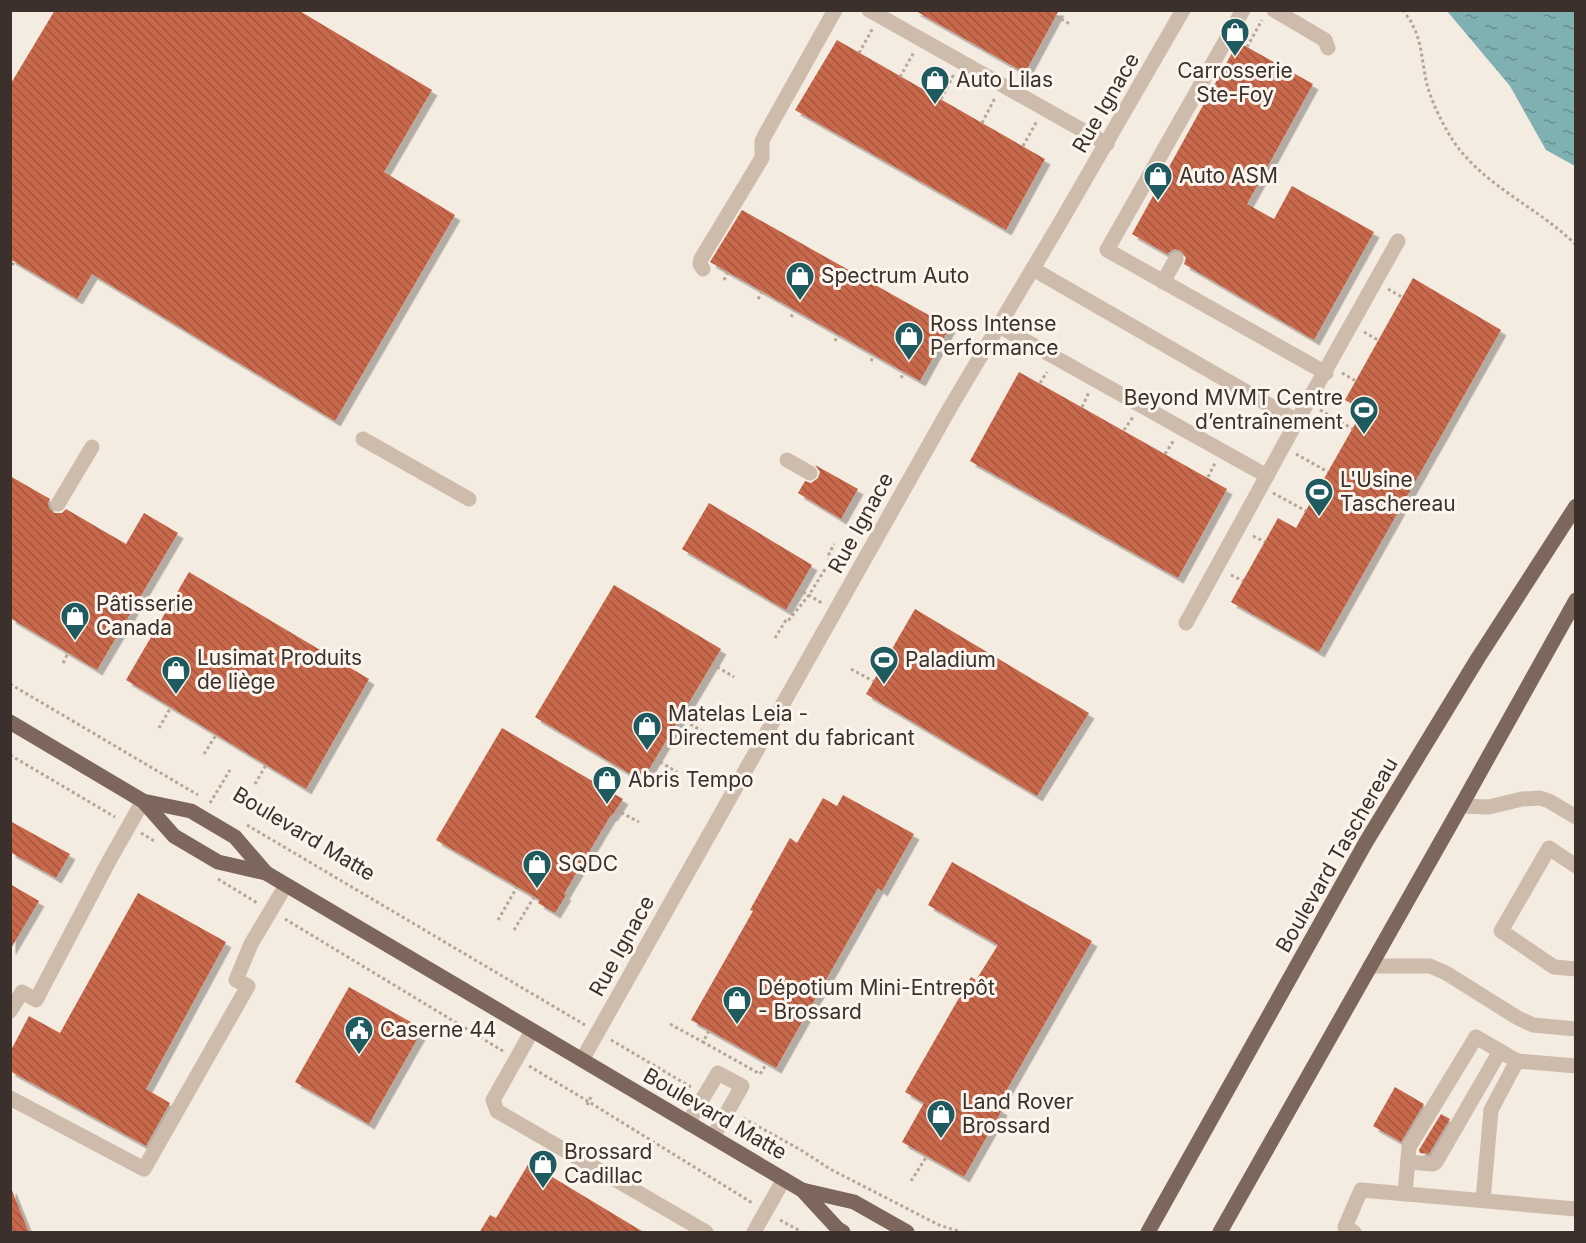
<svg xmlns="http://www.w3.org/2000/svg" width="1586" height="1243" viewBox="0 0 1586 1243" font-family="Inter,sans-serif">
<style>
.water{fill:url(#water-ripples)}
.building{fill:url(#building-back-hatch);filter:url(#shadow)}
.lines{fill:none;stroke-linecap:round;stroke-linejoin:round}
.path{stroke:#b9a596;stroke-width:3;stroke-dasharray:3 3;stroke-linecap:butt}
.minor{stroke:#cdbbac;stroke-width:15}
.major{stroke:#7d675c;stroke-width:15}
.labels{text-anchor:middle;stroke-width:6;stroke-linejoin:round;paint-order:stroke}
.poi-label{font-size:21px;fill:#3b302b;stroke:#fbf5ee;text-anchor:start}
.street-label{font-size:21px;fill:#3b302b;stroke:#fbf5ee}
</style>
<defs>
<pattern id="water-ripples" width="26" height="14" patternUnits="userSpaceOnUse" patternTransform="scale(1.5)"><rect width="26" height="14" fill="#7fb0b2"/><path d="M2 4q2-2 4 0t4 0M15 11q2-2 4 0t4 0" fill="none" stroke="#699091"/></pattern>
<pattern id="building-back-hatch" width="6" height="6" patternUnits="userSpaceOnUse" patternTransform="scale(1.5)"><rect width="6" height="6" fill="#c8694b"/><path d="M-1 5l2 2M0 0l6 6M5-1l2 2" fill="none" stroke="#a4573f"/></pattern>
<filter id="shadow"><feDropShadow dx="5.5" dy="5.5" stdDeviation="0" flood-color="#0004"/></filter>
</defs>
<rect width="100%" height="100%" fill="#f4ebe1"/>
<polygon class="water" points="1447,11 1575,11 1575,166 1546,150 1510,86"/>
<g class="building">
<polygon points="55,10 298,10 432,90 384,172 455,215 335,421 92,274 77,299 10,259 10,85"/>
<polygon points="914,10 1059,10 1025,73"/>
<polygon points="837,40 1045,159 1006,230 795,110"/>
<polygon points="1238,42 1313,84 1247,204 1274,219 1292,186 1374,232 1314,340 1184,264 1186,258 1181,251 1175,249 1171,251 1167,254 1132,234"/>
<polygon points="742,210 950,327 920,381 710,262"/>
<polygon points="1413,278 1501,330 1319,652 1231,602 1278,518 1296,528 1363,410 1345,400"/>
<polygon points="1019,372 1227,489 1178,578 970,461"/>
<polygon points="815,465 858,489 841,519 798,493 805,481 811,483 818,478 820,472"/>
<polygon points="10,476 50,499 48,503 49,508 54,513 62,513 66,509 126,544 144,513 178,533 97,670 10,618"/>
<polygon points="709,503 812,565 786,610 682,549"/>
<polygon points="189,572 369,679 306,789 126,680"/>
<polygon points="614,585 721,649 642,781 535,717"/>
<polygon points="915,609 1089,713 1037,796 866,694"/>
<polygon points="502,728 623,799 612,816 611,815 564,894 566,895 555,913 538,903 540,900 436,840"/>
<polygon points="843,795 914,834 882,891 878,888 776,1068 691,1020 753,911 750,910 790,838 797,843 823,798 837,806"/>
<polygon points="10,821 70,854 56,878 10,852"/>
<polygon points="952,862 1092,941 997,1107 1002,1110 964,1177 902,1142 924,1103 905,1092 971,977 976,980 998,945 928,905"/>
<polygon points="10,884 39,901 10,950"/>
<polygon points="138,893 226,942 146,1089 170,1103 146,1146 10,1071 10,1052 29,1016 60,1033"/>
<polygon points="349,987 423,1029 369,1124 295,1082"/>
<polygon points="1395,1087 1424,1104 1401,1142 1373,1126"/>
<polygon points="1441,1114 1450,1119 1429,1154 1420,1153 1419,1150"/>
<polygon points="529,1163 645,1233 479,1233 490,1215 496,1218"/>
<polygon points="10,1188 11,1188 29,1233 10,1233"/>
</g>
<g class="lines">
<g class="path">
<path d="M1403 10C1406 15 1411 20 1413 26 1423 44 1422 68 1428 88 1434 107 1443 125 1454 142 1485 187 1538 207 1576 245"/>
<polyline points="1056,16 1070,24"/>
<polyline points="1247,47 1262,20"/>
<polyline points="859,53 873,28"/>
<polyline points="900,77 914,52"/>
<polyline points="941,99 954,74"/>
<polyline points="982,123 995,98"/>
<polyline points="1023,146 1037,121"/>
<polyline points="12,265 15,261"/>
<polyline points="724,280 728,272"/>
<polyline points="1388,289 1402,297"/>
<polyline points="758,299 762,292"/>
<polyline points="791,317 795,310"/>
<polyline points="1364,332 1378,340"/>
<polyline points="835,341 838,335"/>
<polyline points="871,361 874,355"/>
<polyline points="1342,373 1356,381"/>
<polyline points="901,378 904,372"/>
<polyline points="1040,383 1047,372"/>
<polyline points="1082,407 1089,392"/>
<polyline points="1320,410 1353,429"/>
<polyline points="1124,430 1133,417"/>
<polyline points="1165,454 1174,440"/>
<polyline points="1296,454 1328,472"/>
<polyline points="1208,477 1215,463"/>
<polyline points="1273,493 1306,511"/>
<polyline points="1253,536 1265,542"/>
<polyline points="1231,575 1243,581"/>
<polyline points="798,589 822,603"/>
<polyline points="775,638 786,620 788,621 809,595 829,563 829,554 834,544"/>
<polyline points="63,663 68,653"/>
<polyline points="712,664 734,677"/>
<polyline points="851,669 873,681"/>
<polyline points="10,684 198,795"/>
<polyline points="680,718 702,731"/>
<polyline points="159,728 171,707"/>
<polyline points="204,754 216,735"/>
<polyline points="10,755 115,817"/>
<polyline points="655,759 677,772"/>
<polyline points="255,784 266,765"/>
<polyline points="210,803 230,770"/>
<polyline points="616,810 639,822"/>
<polyline points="247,825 585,1025"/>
<polyline points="141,833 156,842"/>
<polyline points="218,879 259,904"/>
<polyline points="285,919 503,1051"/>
<polyline points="498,920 517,887"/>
<polyline points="514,930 534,897"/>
<polyline points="670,1024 703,1042"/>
<polyline points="709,1031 703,1042 760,1074 767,1063"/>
<polyline points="611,1040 691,1087"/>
<polyline points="529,1066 581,1097 754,1204"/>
<polyline points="587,1105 591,1097"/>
<polyline points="743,1118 801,1150 830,1169 939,1225 961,1232"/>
<polyline points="911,1181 927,1156"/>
<polyline points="780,1220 802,1232"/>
</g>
<g class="minor">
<polyline points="869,10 1107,144"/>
<polyline points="1243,10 1107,250 1326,373"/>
<polyline points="1274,10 1325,40 1328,48"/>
<polyline points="703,269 700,264 701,259 762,158 762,141 765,135 835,10"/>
<polyline points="1033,269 1297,421 1186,623"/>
<polyline points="1163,282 1176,259"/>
<polyline points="999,326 1267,476"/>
<polyline points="1297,421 1398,241"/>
<polyline points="363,439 469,499"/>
<polyline points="787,460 810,473"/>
<polyline points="58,504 92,447"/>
<polyline points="1461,806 1489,807 1522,799 1540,798 1549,801 1576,817"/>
<polyline points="1576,866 1549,848 1501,931 1554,967 1576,969"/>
<polyline points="1370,966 1430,966 1446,973 1518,1018 1533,1025 1576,1029"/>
<polyline points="10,1011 22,992 36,1000 109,861 143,801"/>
<polyline points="532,1031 493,1100 497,1111 706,1232"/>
<polyline points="582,1060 951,406 1060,223 1183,10"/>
<polyline points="10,1098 144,1169 248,986 236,980 251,944 286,885"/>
<polyline points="688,1123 718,1073 742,1086 713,1137"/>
<polyline points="1408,1162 1433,1164 1436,1162 1500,1051"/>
<polyline points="1405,1194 1409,1147 1476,1037 1517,1061"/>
<polyline points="1483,1200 1491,1110 1517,1061 1576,1066"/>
<polyline points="754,1232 784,1179"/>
<polyline points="1354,1232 1345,1227 1361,1190 1576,1209"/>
</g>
<g class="major">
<polyline points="10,722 143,801 191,811 235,837 266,873"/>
<polyline points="143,801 174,836 218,862 266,873 802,1190 838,1229 843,1232"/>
<polyline points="802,1190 854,1202 907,1232"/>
<polyline points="1148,1232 1366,842 1478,658 1576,506"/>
<polyline points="1220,1232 1461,806 1576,600"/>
</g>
</g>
<defs>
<g id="shop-pin" transform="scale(1.5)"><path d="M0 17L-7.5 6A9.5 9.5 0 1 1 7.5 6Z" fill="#1f5a5e" stroke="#fbf5ee"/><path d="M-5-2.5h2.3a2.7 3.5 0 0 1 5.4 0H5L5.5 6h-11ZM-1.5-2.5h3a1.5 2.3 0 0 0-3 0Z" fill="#fff"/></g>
<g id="stadium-pin" transform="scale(1.5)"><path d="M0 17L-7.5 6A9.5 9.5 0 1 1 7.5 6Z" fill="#1f5a5e" stroke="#fbf5ee"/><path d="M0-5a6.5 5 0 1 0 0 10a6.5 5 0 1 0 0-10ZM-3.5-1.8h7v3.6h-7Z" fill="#fff"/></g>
<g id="civic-pin" transform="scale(1.5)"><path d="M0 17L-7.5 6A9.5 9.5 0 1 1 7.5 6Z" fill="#1f5a5e" stroke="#fbf5ee"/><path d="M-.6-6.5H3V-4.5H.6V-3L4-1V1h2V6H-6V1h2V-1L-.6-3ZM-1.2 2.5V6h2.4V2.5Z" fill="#fff"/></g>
</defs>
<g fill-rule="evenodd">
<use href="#shop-pin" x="1235" y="32"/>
<use href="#shop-pin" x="935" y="80"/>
<use href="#shop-pin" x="1158" y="176"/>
<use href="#shop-pin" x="800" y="276"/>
<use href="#shop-pin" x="909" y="336"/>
<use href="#stadium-pin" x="1364" y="410"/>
<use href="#stadium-pin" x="1319" y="492"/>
<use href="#shop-pin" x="75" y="616"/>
<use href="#stadium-pin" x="884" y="660"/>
<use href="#shop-pin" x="176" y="670"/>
<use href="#shop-pin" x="647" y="726"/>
<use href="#shop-pin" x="607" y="780"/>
<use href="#shop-pin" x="537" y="864"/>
<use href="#shop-pin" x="737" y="1000"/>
<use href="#civic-pin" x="359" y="1030"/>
<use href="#shop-pin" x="941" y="1114"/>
<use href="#shop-pin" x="543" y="1164"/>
</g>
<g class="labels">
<g class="poi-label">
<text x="1235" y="78" text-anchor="middle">Carrosserie<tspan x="1235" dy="24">Ste-Foy</tspan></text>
<text x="956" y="87">Auto Lilas</text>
<text x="1179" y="183">Auto ASM</text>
<text x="821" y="283">Spectrum Auto</text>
<text x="930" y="331">Ross Intense<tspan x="930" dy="24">Performance</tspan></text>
<text x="1343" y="405" text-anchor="end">Beyond MVMT Centre<tspan x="1343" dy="24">d’entraînement</tspan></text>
<text x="1340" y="487">L'Usine<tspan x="1340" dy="24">Taschereau</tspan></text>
<text x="96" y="611">Pâtisserie<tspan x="96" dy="24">Canada</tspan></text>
<text x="197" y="665">Lusimat Produits<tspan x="197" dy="24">de liège</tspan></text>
<text x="905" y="667">Paladium</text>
<text x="668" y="721">Matelas Leia -<tspan x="668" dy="24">Directement du fabricant</tspan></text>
<text x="628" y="787">Abris Tempo</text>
<text x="558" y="871">SQDC</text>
<text x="758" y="995">Dépotium Mini-Entrepôt<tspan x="758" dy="24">- Brossard</tspan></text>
<text x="380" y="1037">Caserne 44</text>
<text x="962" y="1109">Land Rover<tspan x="962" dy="24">Brossard</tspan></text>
<text x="564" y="1159">Brossard<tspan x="564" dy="24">Cadillac</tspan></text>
</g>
<g class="street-label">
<text transform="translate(1106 103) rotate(-60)" y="7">Rue Ignace</text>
<text transform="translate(861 523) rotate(-61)" y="7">Rue Ignace</text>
<text transform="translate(304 834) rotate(31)" y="7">Boulevard Matte</text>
<text transform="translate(1337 855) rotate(-60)" y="7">Boulevard Taschereau</text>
<text transform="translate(622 946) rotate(-61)" y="7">Rue Ignace</text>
<text transform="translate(715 1114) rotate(30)" y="7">Boulevard Matte</text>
</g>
</g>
<rect width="1586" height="1243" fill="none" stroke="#3b302b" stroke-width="24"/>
</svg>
